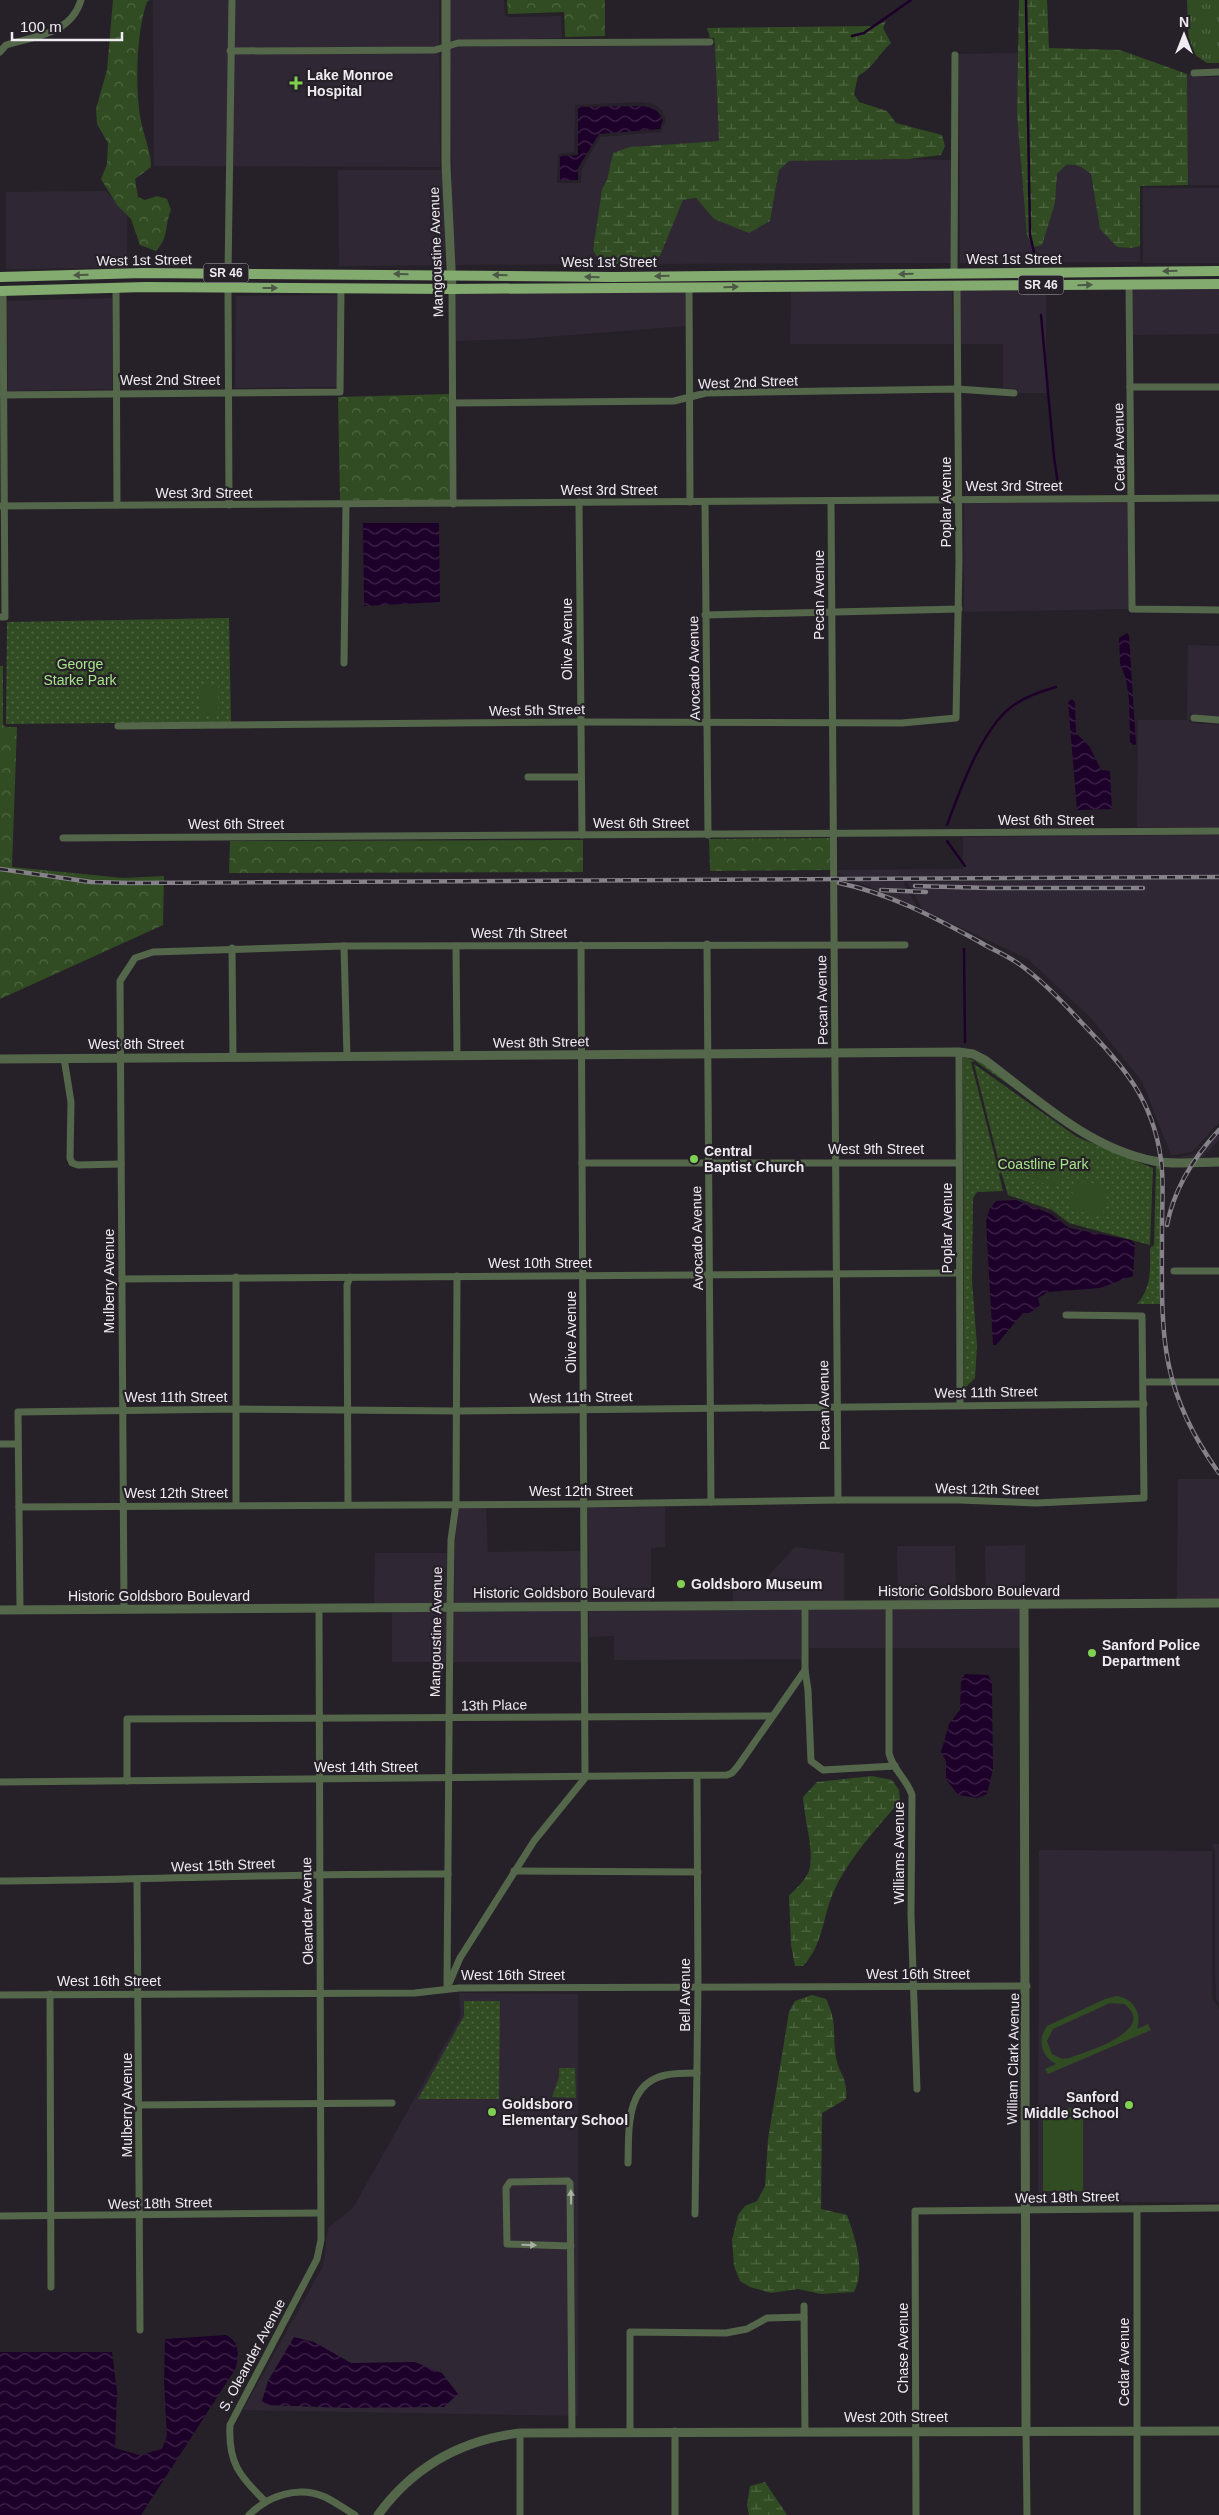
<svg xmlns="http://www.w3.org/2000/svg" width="1219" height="2515" viewBox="0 0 1219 2515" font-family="Arial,sans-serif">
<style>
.built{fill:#302734;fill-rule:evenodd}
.grass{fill:url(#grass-tufts)}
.forest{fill:url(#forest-crowns)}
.wetland{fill:url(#wetland-marsh)}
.park{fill:url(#park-dots)}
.pitch{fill:#314c23;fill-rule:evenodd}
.water{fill:url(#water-waves)}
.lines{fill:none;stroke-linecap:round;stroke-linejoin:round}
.stream{stroke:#1d0029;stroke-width:2.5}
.minor{stroke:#54674a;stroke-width:7}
.tertiary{stroke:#54674a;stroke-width:9}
.primary{stroke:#83aa6f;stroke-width:10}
.rail-casing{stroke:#868289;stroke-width:4.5}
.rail{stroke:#262129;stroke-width:2.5;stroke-dasharray:8;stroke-linecap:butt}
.oneway{fill:#4b5845}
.oneway2{fill:#a9b0a6}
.poi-dot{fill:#80d051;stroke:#262129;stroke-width:2}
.labels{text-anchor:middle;stroke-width:4.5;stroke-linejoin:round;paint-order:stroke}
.shield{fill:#262129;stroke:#b3aeb5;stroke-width:1}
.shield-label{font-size:12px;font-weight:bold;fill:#efebf1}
.poi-label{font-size:14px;font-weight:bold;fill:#efebf1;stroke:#262129;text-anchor:start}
.street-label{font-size:14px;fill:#efebf1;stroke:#262129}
.park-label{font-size:14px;fill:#a6e686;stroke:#262129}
</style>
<defs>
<pattern id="grass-tufts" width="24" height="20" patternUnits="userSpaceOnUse" patternTransform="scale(1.25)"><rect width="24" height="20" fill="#314c23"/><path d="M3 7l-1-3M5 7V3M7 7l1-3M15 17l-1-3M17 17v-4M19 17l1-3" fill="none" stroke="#4f6643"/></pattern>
<pattern id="forest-crowns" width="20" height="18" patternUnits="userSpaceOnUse" patternTransform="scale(1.25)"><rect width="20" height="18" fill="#314c23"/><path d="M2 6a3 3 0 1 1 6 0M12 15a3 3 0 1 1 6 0" fill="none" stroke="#4f6643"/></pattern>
<pattern id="wetland-marsh" width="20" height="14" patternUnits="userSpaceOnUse" patternTransform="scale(1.25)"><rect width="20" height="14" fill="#314c23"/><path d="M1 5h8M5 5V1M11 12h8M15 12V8" fill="none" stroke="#4f6643"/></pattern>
<pattern id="park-dots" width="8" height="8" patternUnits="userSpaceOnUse" patternTransform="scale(1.25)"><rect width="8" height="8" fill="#314c23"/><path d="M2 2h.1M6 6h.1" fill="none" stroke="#4f6643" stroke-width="1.8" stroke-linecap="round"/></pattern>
<pattern id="water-waves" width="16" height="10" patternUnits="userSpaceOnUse" patternTransform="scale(1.25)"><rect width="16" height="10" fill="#1d0029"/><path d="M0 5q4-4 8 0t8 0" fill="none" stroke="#3e2548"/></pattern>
</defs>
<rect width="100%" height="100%" fill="#262129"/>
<g class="built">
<polygon points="153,0 439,0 440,167 154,166"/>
<polygon points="449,0 504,0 505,15 508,17 561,16 562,38 450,41"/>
<path d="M715 45 719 141 630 147 613 154 607 180 602 189 593 250 601 264 453 265 450 49 458 47ZM640 102 654 104 662 110 666 120 661 132 600 137 582 169 581 183H557L558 154 574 152 575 105Z"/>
<polygon points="1019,53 1017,115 1027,236 1034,246 1055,203 1057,174 1066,165 1073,165 1085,168 1091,174 1100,229 1117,247 1132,248 1140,246 1140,262 960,263 959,54"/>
<polygon points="1187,74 1191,74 1191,77 1219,77 1219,185 1188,185"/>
<polygon points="909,159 952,160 952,263 643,264 660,256 683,200 696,198 714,219 770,221 779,170 789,161"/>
<polygon points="443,168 445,265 339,266 338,170 440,170"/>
<rect x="1143" y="188" width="76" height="75"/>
<polygon points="106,191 127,215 127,268 6,269 6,192"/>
<polygon points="1133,288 1219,288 1219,334 1133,335"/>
<polygon points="1046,289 1046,393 1018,393 1018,389 1003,388 1003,344 960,344 960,290"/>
<polygon points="952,290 953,344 790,344 791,291"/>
<polygon points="685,292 686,326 521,339 456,341 456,294"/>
<polygon points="337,295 337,387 235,388 236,296"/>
<polygon points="112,298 112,389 8,391 7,301"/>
<polygon points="1129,502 1128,609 964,612 964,503"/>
<polygon points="1188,645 1219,646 1219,716 1199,716 1191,713 1189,721 1199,724 1219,724 1219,827 1137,827 1138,720 1187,720"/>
<polygon points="1219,835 1219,875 906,879 904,884 919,910 837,872 837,870 963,869 963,837"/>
<polygon points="1219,879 1219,1123 1192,1152 1171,1155 1142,1081 1091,1018 1028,959 923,910 907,882"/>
<polygon points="1219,1128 1219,1140 1202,1158 1176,1158 1194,1154"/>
<polygon points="1178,1479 1219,1479 1219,1599 1177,1599"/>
<polygon points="665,1507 665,1547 651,1548 651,1602 589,1602 588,1508"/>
<polygon points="459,1508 486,1508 488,1552 581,1551 582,1602 454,1604 455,1540"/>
<polygon points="1025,1545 1025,1600 986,1600 985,1546"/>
<polygon points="897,1546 955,1546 956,1600 898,1601"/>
<polygon points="795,1547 844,1553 844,1601 733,1602 733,1582 763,1582"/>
<polygon points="375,1553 447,1553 446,1604 374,1604"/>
<polygon points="1020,1608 1020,1648 892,1648 892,1609"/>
<polygon points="801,1609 801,1659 614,1660 614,1636 589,1637 589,1611"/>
<rect x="809" y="1609" width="76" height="39"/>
<polygon points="582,1611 582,1662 453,1662 453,1612"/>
<rect x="392" y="1612" width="54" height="50"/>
<polygon points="1212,1844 1219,1844 1219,2003 1216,1999 1215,1965 1215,1851"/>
<polygon points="1039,1850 1212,1851 1212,1998 1219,2009 1219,2202 1038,2202"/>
<polygon points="459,1993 578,1994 578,2416 243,2410 323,2266 328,2228 353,2208 461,2016"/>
</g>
<polygon class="grass" points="1187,0 1219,0 1219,63 1207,63 1189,51"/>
<g class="forest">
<path d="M113 0H150L147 2C136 32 135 90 141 121 144 137 151 151 151 167L135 179 138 197 145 200 157 196 167 199 171 210C164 228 169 237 156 251L140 245 131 219 117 205 101 179 107 164 108 143 97 124 96 109 107 70Z"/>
<polygon points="507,0 605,0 605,36 565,37 564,12 508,14"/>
<polygon points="450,394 449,500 340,500 338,397"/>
<polygon points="0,666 3,666 3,725 6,727 17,727 12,867 123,878 164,876 163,925 0,999"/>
<polygon points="830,838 830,870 710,871 709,839"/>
<polygon points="583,840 583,872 229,873 230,841"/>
</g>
<g class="wetland">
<path d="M1019 0H1047L1049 48 1120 50 1187 74 1188 185 1140 186V246L1132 248 1117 247 1100 229 1091 174C1083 167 1076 164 1066 165L1057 174 1055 203 1042 245 1034 247 1027 236 1017 115Z"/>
<path d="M886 21 883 28 891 43C878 55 872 69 858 76L854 94 859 102 887 111 896 123 942 135 945 146 941 155 909 159 789 161 779 170 770 221 749 233 714 219 696 198 683 200 660 256 643 264H601L593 250 602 189 607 180 613 153 630 147 719 141 715 46 714 38H710L707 28 876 26Z"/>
<path d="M872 1776 892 1780 899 1790 900 1801C876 1829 849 1858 834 1891 822 1917 824 1944 803 1966H795L791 1945 789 1896C795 1889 806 1880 809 1871 815 1853 804 1818 803 1797L817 1782Z"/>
<path d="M812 1995 826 1999C838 2024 832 2033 836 2057 839 2075 848 2077 846 2099L822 2113 821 2209 847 2215C855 2238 866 2269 854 2292L821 2294 798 2289 771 2293 750 2287 740 2281 734 2266 732 2240 738 2215 745 2206 757 2201 765 2186 768 2139 789 2012 795 2001Z"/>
<polygon points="765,2482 787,2515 749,2515 747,2505 750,2486"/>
</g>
<g class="park">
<polygon points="229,618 231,722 6,724 7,622"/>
<polygon points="963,1057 983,1063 1043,1109 975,1061 971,1062 996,1161 998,1159 974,1064 1077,1137 1153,1168 1150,1245 1069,1223 1052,1210 1008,1195 1001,1172 999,1174 1003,1191 977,1192 973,1198 972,1281 977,1346 975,1378 964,1389"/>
<path d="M1156 1166H1160L1161 1172V1304H1137C1152 1287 1150 1270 1150 1248L1154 1245Z"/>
<polygon points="464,2001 500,2001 499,2099 418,2099 464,2016"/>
<polygon points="559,2068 575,2068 576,2098 552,2097 559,2077"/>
</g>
<g class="pitch">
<rect x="201" y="685" width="17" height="29"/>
<polygon points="1036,1156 1048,1157 1044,1183 1032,1182"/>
<polygon points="1052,1158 1063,1160 1060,1186 1048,1184"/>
<polygon points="1074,1181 1107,1185 1103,1215 1070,1210"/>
<path d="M1117 1996C1134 1999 1142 2013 1137 2029L1148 2024 1151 2030 1048 2074 1045 2069 1056 2064C1041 2056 1037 2040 1047 2026L1105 1999ZM1110 2003 1124 2004C1159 2030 1086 2052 1069 2058L1062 2059 1052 2054 1047 2041 1053 2029Z"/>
<polygon points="1083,2108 1083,2191 1043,2191 1043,2109"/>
</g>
<g class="water">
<path d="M640 106C652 107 657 108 663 120L660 129 599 134 578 168V180H560V156L578 155V107Z"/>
<polygon points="363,523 439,523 440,602 364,606"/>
<polygon points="1127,633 1129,636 1136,744 1134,746 1130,742 1129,700 1126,679 1120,664 1119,638"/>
<polygon points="1072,699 1075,702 1076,733 1090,747 1101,770 1110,771 1112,809 1077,810 1068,702"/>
<polygon points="1016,1200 1051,1214 1069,1228 1131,1240 1135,1244 1133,1276 1100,1288 1048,1292 1038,1298 1040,1306 1029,1313 1023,1313 996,1345 993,1345 986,1221 990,1208 996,1201"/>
<polygon points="965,1674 988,1675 992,1683 993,1769 987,1794 977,1798 958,1795 946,1779 946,1761 941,1752 949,1724 960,1710 961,1681"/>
<path d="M226 2335C240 2342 239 2354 236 2368L141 2515H0V2352H112L117 2392 115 2448 139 2455 162 2449 167 2436 164 2381 165 2339Z"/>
<polygon points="294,2337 314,2342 351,2363 415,2362 442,2373 458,2394 444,2407 345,2408 267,2405 262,2401 268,2381"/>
</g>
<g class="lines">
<g class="stream">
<polyline points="1026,0 1030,235 1037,265"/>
<polyline points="852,36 864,33 911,0"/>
<polyline points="1041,315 1054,457 1059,492"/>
<path d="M947 825C960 790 984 722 1017 703 1029 695 1042 691 1056 687"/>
<polyline points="947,841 965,866"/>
<polyline points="964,949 965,1042"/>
</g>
<g class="minor">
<polyline points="230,51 435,50 458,43 710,42"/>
<path d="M0 52 6 45C36 36 71 34 81 0"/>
<polyline points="1194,73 1219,72"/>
<polyline points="228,273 232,0"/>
<polyline points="954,273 955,55"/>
<polyline points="1129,284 1132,609 1219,610"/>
<polyline points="116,288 117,505"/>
<polyline points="228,288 229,505"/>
<polyline points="689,288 690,502"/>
<polyline points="452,289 453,504"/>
<polyline points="1130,387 1219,387"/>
<polyline points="0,395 340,392 341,288"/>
<polyline points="454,403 674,401 706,393 957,389 1014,393"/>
<polyline points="831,501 838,1500"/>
<polyline points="579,502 582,835"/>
<polyline points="705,502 708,835"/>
<polyline points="0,506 1219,498"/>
<polyline points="705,615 959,609"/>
<polyline points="0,617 5,617 3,291"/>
<polyline points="344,663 346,504"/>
<polyline points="1194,718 1219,720"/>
<polyline points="118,726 580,722 902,723 956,718 959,562 957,286"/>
<polyline points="528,777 581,777"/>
<polyline points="63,838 1219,831"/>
<polyline points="707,944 711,1502"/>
<polyline points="344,946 347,1057"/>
<polyline points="456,946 457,1056"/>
<polyline points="232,948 233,1057"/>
<polyline points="959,1052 960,1404"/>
<polyline points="64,1058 71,1102 70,1158 72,1163 78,1165 121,1164"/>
<polyline points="582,1163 959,1163"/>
<polyline points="1174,1271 1219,1271"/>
<polyline points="122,1279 959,1273"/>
<polyline points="1143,1382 1219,1382"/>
<polyline points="0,1444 18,1444"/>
<polyline points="348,1504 347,1285 350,1277"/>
<polyline points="236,1505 236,1277"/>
<polyline points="19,1507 585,1504 838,1500 959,1500 1036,1503 1144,1498 1142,1316 1066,1315"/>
<polyline points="805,1605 805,1670 808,1690 811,1761 823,1770 895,1766"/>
<path d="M889 1605V1753C892 1769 907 1779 912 1795L911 1914 917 2089"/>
<polyline points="124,1609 120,981 135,958 153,952 344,946 905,945"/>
<polyline points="20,1610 18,1412 236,1409 457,1411 1144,1404"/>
<polyline points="127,1781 127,1719 771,1716"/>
<polyline points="0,1782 727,1775 732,1773 738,1766 805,1670"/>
<polyline points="514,1871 698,1872"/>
<polyline points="137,1880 140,2330"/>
<path d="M0 1881C149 1880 298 1873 448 1874"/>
<polyline points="447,1985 450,1608 451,1540 456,1504 457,1276"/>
<polyline points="447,1988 460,1958 534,1841 585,1778 581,945"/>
<polyline points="50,1994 51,2287"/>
<polyline points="0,1995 415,1993 459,1988 1027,1986"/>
<polyline points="139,2105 392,2103"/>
<path d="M628 2163C629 2130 625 2083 666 2075 676 2073 687 2073 697 2073"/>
<polyline points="1137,2209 1137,2515"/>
<polyline points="695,2214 698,1986 697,1776"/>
<polyline points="0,2216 320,2213"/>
<polyline points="571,2246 507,2244 506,2188 510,2182 568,2181 570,2183 572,2432"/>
<polyline points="804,2306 805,2431"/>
<polyline points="1026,2430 1027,2515"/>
<polyline points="630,2431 630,2332 726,2333 747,2329 767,2318 804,2317"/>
<polyline points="675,2431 675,2515"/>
<polyline points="520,2433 520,2515"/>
<path d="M265 2501C239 2476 228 2462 230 2425L317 2259 321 2240 319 1608"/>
<path d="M249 2515C268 2496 298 2485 325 2497 335 2502 345 2509 355 2515"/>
<polyline points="916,2515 915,2211 1219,2208"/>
</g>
<g class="tertiary">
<polyline points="446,0 446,164 452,289"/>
<path d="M0 1059 959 1052 973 1054 985 1060C1037 1099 1088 1148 1154 1161 1174 1165 1198 1162 1219 1162"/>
<path d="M1024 1604C1026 1880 1026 2155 1026 2430"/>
<polyline points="0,1610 1219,1603"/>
<path d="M378 2515C413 2467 461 2440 520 2433L1219 2431"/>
</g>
<g class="primary">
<polyline points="0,277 143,273 613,277 1219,271"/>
<polyline points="0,291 145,287 452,289 1219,284"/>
</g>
<g class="rail-casing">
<g id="rail">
<polyline points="0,869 91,882 130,883 1219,877"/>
<path d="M839 883C888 893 934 917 978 941 991 949 1006 955 1019 964 1042 980 1062 1001 1081 1022 1122 1065 1153 1098 1161 1160 1164 1182 1162 1204 1162 1226 1162 1328 1156 1386 1219 1473"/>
<polyline points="915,886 989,888 1143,888"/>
<polyline points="881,890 926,892"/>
<path d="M1167 1225C1174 1189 1194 1157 1219 1130"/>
</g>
</g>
<use href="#rail" class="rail"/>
</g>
<defs><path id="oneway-solid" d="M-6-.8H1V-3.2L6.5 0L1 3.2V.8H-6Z" transform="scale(1.25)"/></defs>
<g class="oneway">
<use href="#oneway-solid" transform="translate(1170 271) rotate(179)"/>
<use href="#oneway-solid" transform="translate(401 274) rotate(-179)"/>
<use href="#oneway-solid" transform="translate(906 274) rotate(179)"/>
<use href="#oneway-solid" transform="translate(81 275) rotate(178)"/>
<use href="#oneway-solid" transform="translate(500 275) rotate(-179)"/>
<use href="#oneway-solid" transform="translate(662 276) rotate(179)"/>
<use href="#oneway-solid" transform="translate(592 277) rotate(-179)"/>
<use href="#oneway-solid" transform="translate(1085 285) rotate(-1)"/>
<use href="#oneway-solid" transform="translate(731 287) rotate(-1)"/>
<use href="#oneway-solid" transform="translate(270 288)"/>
</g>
<g class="oneway2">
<use href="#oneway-solid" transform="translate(571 2197) rotate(-91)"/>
<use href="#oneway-solid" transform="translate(529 2245) rotate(1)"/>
</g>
<g class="poi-dot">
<path d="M293.5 75.5h5v5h5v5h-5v5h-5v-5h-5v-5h5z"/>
<circle cx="694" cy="1159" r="5"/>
<circle cx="681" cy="1584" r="5"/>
<circle cx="1092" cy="1653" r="5"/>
<circle cx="1129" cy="2105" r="5"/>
<circle cx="492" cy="2112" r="5"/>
</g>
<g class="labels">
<g class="shield">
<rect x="203.5" y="263.5" width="45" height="19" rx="4"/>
<rect x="1018.5" y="275.5" width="45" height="19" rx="4"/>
</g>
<g class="shield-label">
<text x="226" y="277">SR 46</text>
<text x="1041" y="289">SR 46</text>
</g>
<g class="poi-label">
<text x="307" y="80">Lake Monroe<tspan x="307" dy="16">Hospital</tspan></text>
<text x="704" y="1156">Central<tspan x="704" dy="16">Baptist Church</tspan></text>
<text x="691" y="1589">Goldsboro Museum</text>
<text x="1102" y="1650">Sanford Police<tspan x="1102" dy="16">Department</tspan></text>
<text x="1119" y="2102" text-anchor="end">Sanford<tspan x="1119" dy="16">Middle School</tspan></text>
<text x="502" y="2109">Goldsboro<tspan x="502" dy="16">Elementary School</tspan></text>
</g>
<g class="street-label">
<text transform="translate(436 252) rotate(-92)" y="5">Mangoustine Avenue</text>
<text x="1014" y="264">West 1st Street</text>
<text transform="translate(144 260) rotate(-1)" y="5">West 1st Street</text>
<text x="609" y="267">West 1st Street</text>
<text x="170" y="385">West 2nd Street</text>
<text transform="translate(748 382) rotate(-2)" y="5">West 2nd Street</text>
<text transform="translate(1119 447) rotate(-91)" y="5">Cedar Avenue</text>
<text x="1014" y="491">West 3rd Street</text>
<text x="609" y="495">West 3rd Street</text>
<text x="204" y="498">West 3rd Street</text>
<text transform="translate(946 502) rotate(-90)" y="5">Poplar Avenue</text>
<text transform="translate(819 595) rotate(-90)" y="5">Pecan Avenue</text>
<text transform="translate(567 639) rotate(-90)" y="5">Olive Avenue</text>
<text transform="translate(694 668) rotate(-91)" y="5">Avocado Avenue</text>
<text transform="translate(537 710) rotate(-1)" y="5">West 5th Street</text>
<text x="1046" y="825">West 6th Street</text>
<text x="641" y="828">West 6th Street</text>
<text x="236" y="829">West 6th Street</text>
<text x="519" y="938">West 7th Street</text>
<text transform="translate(822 1000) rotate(-91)" y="5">Pecan Avenue</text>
<text transform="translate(541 1042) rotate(-1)" y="5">West 8th Street</text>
<text x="136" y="1049">West 8th Street</text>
<text x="876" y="1154">West 9th Street</text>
<text transform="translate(947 1228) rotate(-90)" y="5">Poplar Avenue</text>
<text transform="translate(697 1238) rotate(-91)" y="5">Avocado Avenue</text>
<text x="540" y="1268">West 10th Street</text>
<text transform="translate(109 1281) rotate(-90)" y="5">Mulberry Avenue</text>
<text transform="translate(571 1332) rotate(-90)" y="5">Olive Avenue</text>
<text transform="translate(986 1392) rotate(-1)" y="5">West 11th Street</text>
<text x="176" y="1402">West 11th Street</text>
<text transform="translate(581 1397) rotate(-1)" y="5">West 11th Street</text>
<text transform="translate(824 1405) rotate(-91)" y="5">Pecan Avenue</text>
<text transform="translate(987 1489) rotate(1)" y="5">West 12th Street</text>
<text x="581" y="1496">West 12th Street</text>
<text x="176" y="1498">West 12th Street</text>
<text x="969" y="1596">Historic Goldsboro Boulevard</text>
<text x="564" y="1598">Historic Goldsboro Boulevard</text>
<text x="159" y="1601">Historic Goldsboro Boulevard</text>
<text transform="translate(436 1632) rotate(-89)" y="5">Mangoustine Avenue</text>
<text transform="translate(494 1705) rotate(-1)" y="5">13th Place</text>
<text x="366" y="1772">West 14th Street</text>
<text transform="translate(899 1853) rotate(-90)" y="5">Williams Avenue</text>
<text transform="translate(223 1865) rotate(-2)" y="5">West 15th Street</text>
<text transform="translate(307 1911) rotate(-91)" y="5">Oleander Avenue</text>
<text x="918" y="1979">West 16th Street</text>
<text x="513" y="1980">West 16th Street</text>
<text x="109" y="1986">West 16th Street</text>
<text transform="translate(685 1995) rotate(-90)" y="5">Bell Avenue</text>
<text transform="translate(1013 2059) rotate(-89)" y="5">William Clark Avenue</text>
<text transform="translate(127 2105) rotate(-90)" y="5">Mulberry Avenue</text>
<text transform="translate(1067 2197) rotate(-1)" y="5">West 18th Street</text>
<text transform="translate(160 2203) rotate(-1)" y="5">West 18th Street</text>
<text transform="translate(903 2348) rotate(-90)" y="5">Chase Avenue</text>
<text transform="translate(252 2355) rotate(-62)" y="5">S. Oleander Avenue</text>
<text transform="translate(1124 2362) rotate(-90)" y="5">Cedar Avenue</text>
<text x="896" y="2422">West 20th Street</text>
</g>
<g class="park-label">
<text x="80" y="669">George<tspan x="80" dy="16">Starke Park</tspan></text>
<text x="1043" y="1169">Coastline Park</text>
</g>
</g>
<g transform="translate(1184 35)" stroke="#262129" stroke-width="4" paint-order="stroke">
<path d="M0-4L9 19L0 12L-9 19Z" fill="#efebf1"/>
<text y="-8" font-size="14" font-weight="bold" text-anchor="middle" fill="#efebf1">N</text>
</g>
<path d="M12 32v8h110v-8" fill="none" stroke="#efebf1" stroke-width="2.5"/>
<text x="20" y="32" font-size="15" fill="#efebf1" stroke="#262129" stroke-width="4" paint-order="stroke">100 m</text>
</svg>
